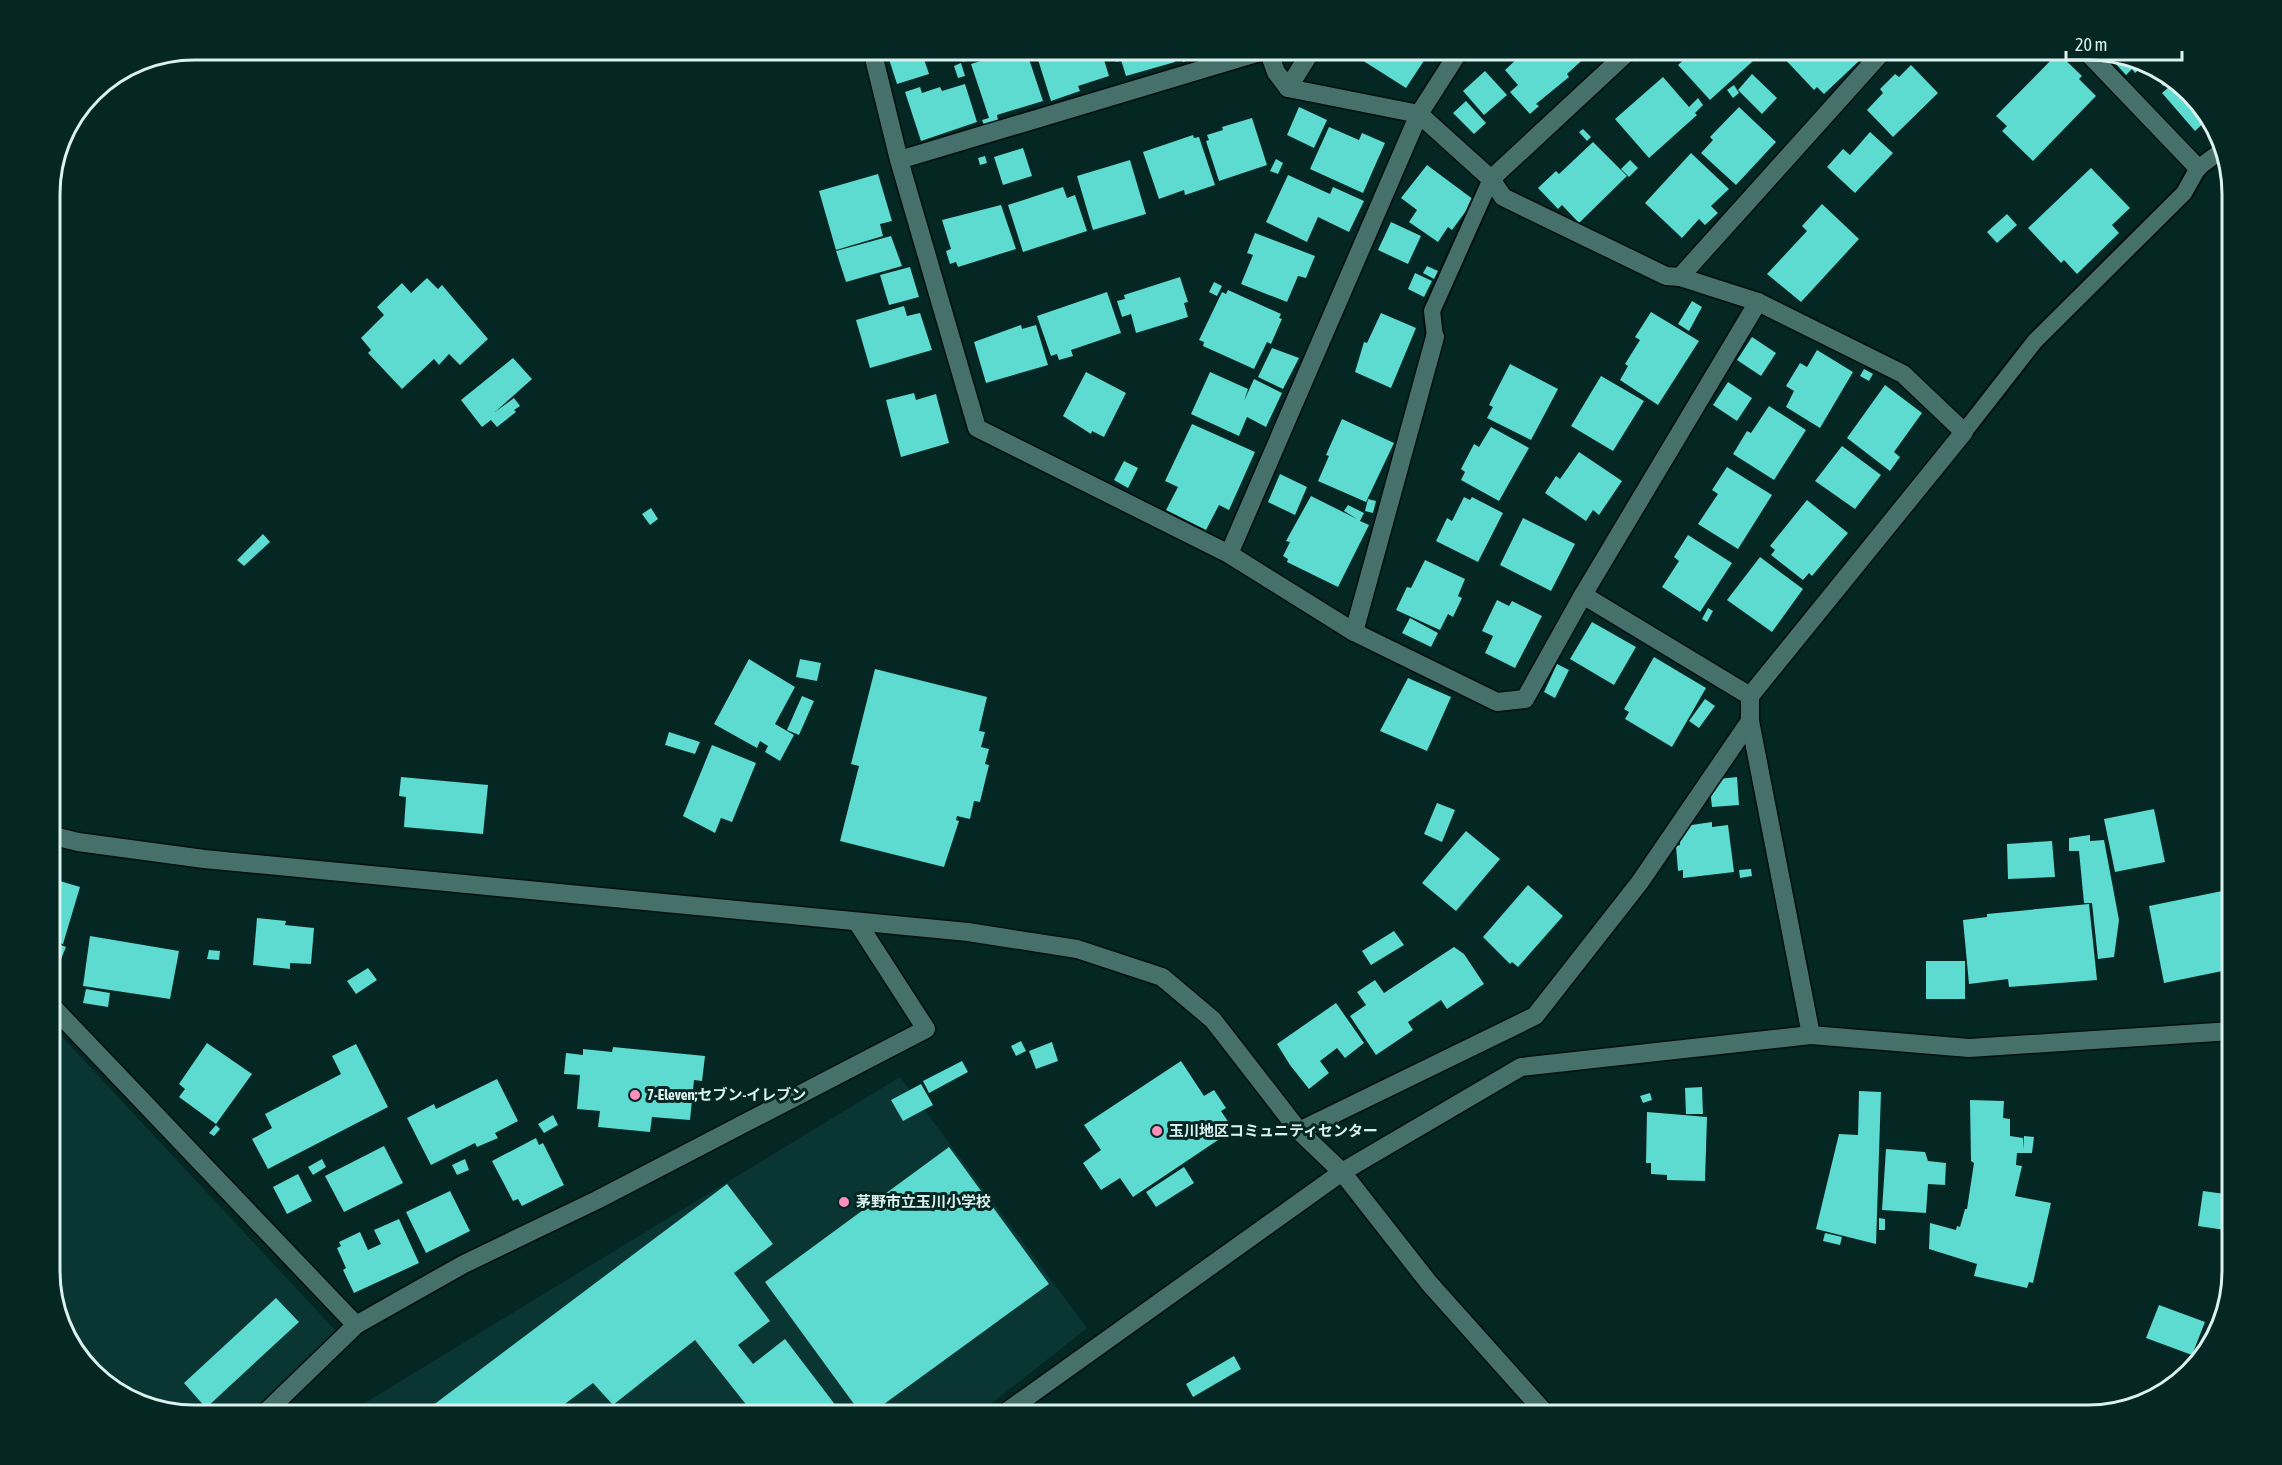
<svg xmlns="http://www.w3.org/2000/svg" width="2282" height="1465" viewBox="0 0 2282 1465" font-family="'Asap Condensed','Noto Sans JP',sans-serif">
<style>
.built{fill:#093532}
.building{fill:#5edbd0}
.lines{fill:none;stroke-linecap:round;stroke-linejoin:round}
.lane-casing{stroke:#000e0d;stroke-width:20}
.street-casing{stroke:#000e0d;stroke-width:21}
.secondary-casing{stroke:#000e0d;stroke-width:21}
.lane{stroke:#45706c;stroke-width:16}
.street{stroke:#45706c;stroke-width:18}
.secondary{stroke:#45706c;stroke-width:18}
.poi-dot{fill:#fe8ebc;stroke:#052724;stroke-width:2}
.labels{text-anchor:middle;stroke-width:6;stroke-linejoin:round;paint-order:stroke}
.poi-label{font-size:15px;font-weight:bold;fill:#daf1ee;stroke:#052724;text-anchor:start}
.rim{fill:none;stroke:#daf1ee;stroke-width:3}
</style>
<rect width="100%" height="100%" fill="#052724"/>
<g class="built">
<polygon points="50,1024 349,1345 244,1415 195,1415 114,1391 69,1343 50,1280"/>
<polygon points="900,1077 1087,1328 977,1415 345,1415"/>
</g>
<g class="building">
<polygon points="907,50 921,50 929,74 897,84 888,56"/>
<polygon points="959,50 992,50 993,52 963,62"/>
<polygon points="1017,50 1026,50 1043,101 997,115 998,120 984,125 982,120 989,118 971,64"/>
<polygon points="1035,50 1101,50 1109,76 1078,86 1080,91 1051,101"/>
<polygon points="1113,50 1171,50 1175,62 1126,76 1121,60 1116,62"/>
<polygon points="1188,50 1195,50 1198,57 1183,62 1181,55 1189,53"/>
<polygon points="1358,50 1431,50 1406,88 1354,55"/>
<polygon points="1519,50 1588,50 1591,52 1567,74 1569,77 1536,104 1539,106 1530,114 1510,92 1518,85 1505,70 1519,57 1515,53"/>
<polygon points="1695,50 1742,50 1753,61 1710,100 1678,65"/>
<polygon points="1787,50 1854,50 1852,51 1860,60 1824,94 1817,87 1814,90 1781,55"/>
<polygon points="2058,53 2082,76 2079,79 2096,96 2033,161 2002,131 2007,126 1996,116"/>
<polygon points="2119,59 2143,66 2135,73 2132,69 2126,75 2115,63"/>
<polygon points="961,63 965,76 958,78 954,66"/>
<polygon points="1911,65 1938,93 1893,137 1867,110 1883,93 1880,89 1895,74 1899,77"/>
<polygon points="1485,71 1507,95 1484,115 1463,91"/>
<polygon points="1752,74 1777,98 1762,114 1738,90"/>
<polygon points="2167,74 2173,79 2163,86 2159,80"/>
<polygon points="1663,77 1689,107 1698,98 1703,105 1695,113 1697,115 1649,158 1615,119"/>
<polygon points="2175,82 2209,118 2195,131 2162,93"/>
<polygon points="965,84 977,122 921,141 905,92 920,87 922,93 940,87 942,91"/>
<polygon points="1734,85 1739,93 1733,98 1727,90"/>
<polygon points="1466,101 1486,123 1474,134 1453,113"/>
<polygon points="1299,107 1327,120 1314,148 1287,135"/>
<polygon points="1739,107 1776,142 1736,185 1701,153 1713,140 1710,137"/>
<polygon points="1252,118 1267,165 1219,181 1206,141 1209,140 1207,135 1223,130 1222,127"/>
<polygon points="1329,127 1359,140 1362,133 1385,143 1363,193 1310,169"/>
<polygon points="1583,129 1591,137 1587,141 1579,132"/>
<polygon points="1870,132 1893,153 1855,193 1827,167 1843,149 1850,155"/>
<polygon points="1193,135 1194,138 1199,137 1215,185 1185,195 1184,190 1159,199 1143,152"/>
<polygon points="1593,142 1627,176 1579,223 1562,205 1558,209 1538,188 1556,171 1559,174"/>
<polygon points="1023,148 1032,176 1003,185 994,157"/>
<polygon points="1691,153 1729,189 1711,206 1718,213 1705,225 1699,219 1682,238 1645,203"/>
<polygon points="985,156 987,163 980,165 978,158"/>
<polygon points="1276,159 1283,163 1278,174 1270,171"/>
<polygon points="1130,160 1146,214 1093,230 1077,176"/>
<polygon points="1630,160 1638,168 1629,177 1621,169"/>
<polygon points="1427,165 1474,200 1452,230 1448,227 1438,242 1409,222 1417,210 1401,198"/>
<polygon points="2091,168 2130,208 2112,225 2119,233 2077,274 2064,260 2061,263 2028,228"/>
<polygon points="878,174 892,221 880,224 883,236 836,250 819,191"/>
<polygon points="1288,175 1330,194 1333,187 1364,201 1349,232 1318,217 1307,242 1266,222"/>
<polygon points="1063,187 1067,198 1075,195 1087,231 1023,252 1008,205"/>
<polygon points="1822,204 1859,239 1801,302 1767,274 1807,231 1802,226"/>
<polygon points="1001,205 1016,249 958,267 956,262 950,264 946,251 951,249 942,220"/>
<polygon points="2007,214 2017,225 1997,243 1987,232"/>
<polygon points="1391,222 1421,236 1408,264 1378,250"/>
<polygon points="1255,233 1315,256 1306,278 1298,276 1287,302 1241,284 1253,255 1247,253"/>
<polygon points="891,236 902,266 846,282 836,251"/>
<polygon points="1427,266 1438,271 1434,279 1423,273"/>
<polygon points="910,267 919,297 889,305 880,275"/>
<polygon points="1415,273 1432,281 1424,297 1408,289"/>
<polygon points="1180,277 1188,302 1184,303 1188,317 1136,333 1131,314 1122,317 1117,301 1125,299 1124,295"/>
<polygon points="427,278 438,289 442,285 488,339 460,365 449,354 439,365 434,359 402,389 368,353 371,350 361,338 384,315 377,307 402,283 411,293"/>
<polygon points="1214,282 1222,286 1217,296 1209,292"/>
<polygon points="1228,290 1281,314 1279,318 1282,319 1271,344 1267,342 1254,369 1203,346 1204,342 1199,340 1222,292 1226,294"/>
<polygon points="1107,292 1121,333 1071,350 1073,356 1059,360 1057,354 1051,356 1037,316"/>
<polygon points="1692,301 1702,307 1689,331 1678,324"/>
<polygon points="904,306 907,316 920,313 932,350 870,368 856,320"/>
<polygon points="1651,312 1699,341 1658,405 1620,380 1628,366 1625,364 1640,340 1635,337"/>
<polygon points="1381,313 1416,328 1391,388 1355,372 1364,342 1367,343"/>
<polygon points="1021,325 1022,329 1036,325 1048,365 986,383 974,342"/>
<polygon points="1752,337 1776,353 1761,376 1737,360"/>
<polygon points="1272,348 1299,358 1283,389 1258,377"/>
<polygon points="1817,350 1853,372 1820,428 1786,407 1794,391 1786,386 1800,363 1807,367"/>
<polygon points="513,358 532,379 495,412 514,398 520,406 514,410 516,412 497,427 491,420 482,427 461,400"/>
<polygon points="1510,364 1558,389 1531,440 1487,418 1493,407 1489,405"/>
<polygon points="1864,369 1873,374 1869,381 1860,376"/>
<polygon points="1086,372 1126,393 1104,437 1092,431 1091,434 1063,416"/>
<polygon points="1210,372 1248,389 1244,401 1254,379 1282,393 1266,427 1247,417 1239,436 1191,414"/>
<polygon points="1601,376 1644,401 1613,451 1571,426"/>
<polygon points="1728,382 1752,398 1737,421 1713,405"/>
<polygon points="1885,385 1922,413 1894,452 1900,457 1890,471 1847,438"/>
<polygon points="914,393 916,400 936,394 949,443 901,457 886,400"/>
<polygon points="1769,406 1806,430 1774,480 1733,454 1747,431 1751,433"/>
<polygon points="1342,419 1394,443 1366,502 1318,481 1329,456 1326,455"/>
<polygon points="1192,424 1255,452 1229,510 1219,505 1206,530 1166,510 1178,487 1165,481"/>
<polygon points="1491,427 1529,448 1499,501 1461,480 1465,472 1461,469 1474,444 1479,447"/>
<polygon points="1842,446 1881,475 1855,509 1815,481"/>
<polygon points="1579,452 1622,481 1599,515 1593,510 1586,521 1545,493 1556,476 1560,479"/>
<polygon points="1124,461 1138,468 1128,488 1114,480"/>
<polygon points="1727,467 1772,495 1738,549 1698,524 1718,494 1712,490"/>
<polygon points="1280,474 1307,487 1295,515 1268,502"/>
<polygon points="1311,496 1357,519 1344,511 1348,505 1364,513 1360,521 1369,525 1338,587 1287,562 1288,559 1283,556 1290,542 1286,541"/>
<polygon points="1464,497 1470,500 1472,497 1503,513 1478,562 1436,541 1447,518 1452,521"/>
<polygon points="1368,499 1376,501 1373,513 1365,511"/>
<polygon points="1807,500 1848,533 1812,576 1809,573 1803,580 1771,555 1775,550 1770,546"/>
<polygon points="651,508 658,519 650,525 642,514"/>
<polygon points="1523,518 1575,544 1551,591 1500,565"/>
<polygon points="263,534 270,542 244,566 237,560"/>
<polygon points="1688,535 1732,563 1700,612 1662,587 1679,561 1674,557"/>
<polygon points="1760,557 1803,589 1772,632 1727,600"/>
<polygon points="1425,560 1465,579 1458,596 1462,598 1453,617 1448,614 1440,630 1396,610 1407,587 1411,588"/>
<polygon points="1497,600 1509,606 1512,601 1542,616 1515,668 1485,653 1493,636 1482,631"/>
<polygon points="1708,608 1713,611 1707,622 1702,619"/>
<polygon points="1410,618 1438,633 1431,647 1402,633"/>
<polygon points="1592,622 1636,647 1614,685 1570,659"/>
<polygon points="1654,657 1706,688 1672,747 1625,719 1629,712 1624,709"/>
<polygon points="749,659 795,687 775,724 794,735 780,761 765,752 768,746 760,741 757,748 714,724"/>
<polygon points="800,659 821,663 817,681 796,677"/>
<polygon points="1557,664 1569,670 1555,698 1544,692"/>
<polygon points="875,669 987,697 979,731 985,732 981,747 989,749 985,764 989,765 980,802 974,801 970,819 957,816 956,820 959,821 944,867 840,841 859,766 851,764"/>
<polygon points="1408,678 1451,697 1427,751 1380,731"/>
<polygon points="802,696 814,701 799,735 787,730"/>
<polygon points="1705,699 1715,706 1699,728 1689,721"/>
<polygon points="669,732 700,742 695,754 665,745"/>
<polygon points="712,745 756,763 732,822 721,818 715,833 683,816"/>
<polygon points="401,777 488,785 483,834 404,827 406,797 399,796"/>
<polygon points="1737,777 1739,805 1712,807 1709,780"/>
<polygon points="1437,803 1455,810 1442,842 1424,834"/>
<polygon points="2154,809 2165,862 2115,872 2104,819"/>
<polygon points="1712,822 1712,827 1728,825 1734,872 1683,878 1683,870 1678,871 1676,846 1680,845 1678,827"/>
<polygon points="1466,831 1500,859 1456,911 1422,883"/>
<polygon points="2090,835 2090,841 2104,840 2119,920 2114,957 2098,959 2092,903 2084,903 2079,851 2069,851 2069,838"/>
<polygon points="2052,841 2055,877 2008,879 2007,844"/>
<polygon points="1751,869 1752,876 1740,878 1739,870"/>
<polygon points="50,878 80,887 63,944 50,939"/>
<polygon points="1528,885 1563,916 1518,967 1512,962 1510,964 1483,937"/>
<polygon points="2232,889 2232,969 2164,983 2149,906"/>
<polygon points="2089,904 2097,980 2009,987 2008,979 1969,984 1963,920 1987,917 1987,914"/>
<polygon points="257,918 286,921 285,925 314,928 311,964 290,963 290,969 253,965"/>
<polygon points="1394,931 1404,945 1371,965 1362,951"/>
<polygon points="90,936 179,951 170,999 83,986"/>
<polygon points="51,941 66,947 59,964 50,961"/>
<polygon points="1454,947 1464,954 1484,984 1447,1009 1441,1000 1408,1022 1413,1030 1376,1055 1350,1016 1366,1005 1357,992 1375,980 1384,993"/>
<polygon points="209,950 220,951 219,960 207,959"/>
<rect x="1926" y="961" width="39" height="38"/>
<polygon points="368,968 377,980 356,994 347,981"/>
<polygon points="86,989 110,993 108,1007 83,1003"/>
<polygon points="1336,1003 1364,1043 1345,1058 1337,1048 1320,1061 1329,1073 1309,1089 1290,1065 1277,1044"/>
<polygon points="1021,1041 1026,1051 1016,1056 1011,1046"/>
<polygon points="1052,1042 1058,1061 1036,1069 1029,1051"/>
<polygon points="207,1043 252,1074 216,1124 179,1097 185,1089 179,1084"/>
<polygon points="356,1044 388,1107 268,1169 252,1139 272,1128 265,1114 341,1074 332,1056"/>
<polygon points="613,1047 705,1056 702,1081 694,1080 690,1120 652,1117 650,1132 598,1127 600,1111 577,1109 580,1075 564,1074 566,1053 583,1055 583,1049 612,1052"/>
<polygon points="962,1061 968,1072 929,1093 923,1081"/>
<polygon points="1181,1061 1204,1096 1214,1090 1226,1108 1221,1111 1229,1123 1222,1128 1227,1134 1133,1197 1120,1178 1101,1190 1083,1163 1101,1150 1084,1125"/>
<polygon points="497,1079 518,1121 495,1133 498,1138 477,1147 475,1143 431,1165 407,1118 434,1104 436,1109"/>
<polygon points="921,1084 933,1105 903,1121 891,1100"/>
<polygon points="1702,1087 1703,1114 1686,1114 1685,1088"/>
<polygon points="1859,1091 1881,1092 1876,1244 1816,1229 1839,1134 1858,1135"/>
<polygon points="1650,1093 1652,1100 1643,1103 1640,1096"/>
<polygon points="1970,1100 2004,1101 2003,1118 2010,1119 2010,1136 2023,1138 2023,1150 2024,1136 2034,1137 2032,1153 2017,1153 2016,1165 2022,1166 2015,1196 2051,1203 2033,1283 2029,1282 2027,1288 1974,1276 1977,1264 1929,1249 1930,1223 1956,1230 1957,1226 1960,1227 1965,1209 1967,1209 1974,1163 1971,1161"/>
<polygon points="1647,1112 1707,1117 1705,1181 1667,1180 1667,1175 1651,1174 1651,1163 1646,1163"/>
<polygon points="553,1115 558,1125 544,1133 538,1124"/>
<polygon points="216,1125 220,1129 214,1136 209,1133"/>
<polygon points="536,1138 539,1145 543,1143 564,1185 522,1206 518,1199 513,1201 492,1161"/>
<polygon points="384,1146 403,1183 344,1212 325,1176"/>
<polygon points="949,1147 1049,1284 869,1415 862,1415 765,1282"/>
<polygon points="1886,1149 1925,1152 1928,1161 1946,1163 1945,1185 1928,1184 1926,1213 1882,1210"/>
<polygon points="322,1159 326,1167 313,1175 308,1167"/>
<polygon points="465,1159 469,1170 457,1175 452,1165"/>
<polygon points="1184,1167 1194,1183 1156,1207 1146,1192"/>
<polygon points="298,1174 312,1201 287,1214 273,1187"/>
<polygon points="727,1184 773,1244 734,1273 770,1321 738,1345 753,1364 785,1339 843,1415 737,1415 748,1407 695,1340 613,1405 593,1383 550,1415 420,1415"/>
<polygon points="450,1191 470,1231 426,1253 406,1212"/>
<polygon points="2203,1191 2232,1195 2232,1231 2198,1226"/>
<polygon points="1879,1218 1885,1219 1885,1230 1879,1230"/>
<polygon points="399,1219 419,1263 354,1293 343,1270 346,1268 337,1248 341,1246 339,1242 360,1232 368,1250 381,1244 374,1230"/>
<polygon points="1825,1233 1842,1237 1840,1245 1823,1241"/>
<polygon points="276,1298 299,1322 206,1408 184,1383"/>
<polygon points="2159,1305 2205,1322 2192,1355 2146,1338"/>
<polygon points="1234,1356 1241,1369 1193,1397 1186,1384"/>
</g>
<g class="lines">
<g class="lane-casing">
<g id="lane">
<polyline points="1435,337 1432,311 1491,179"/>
<polyline points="1964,432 2035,341 2184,193 2198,168 2221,151"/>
</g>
</g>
<g class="street-casing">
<g id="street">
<polyline points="872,50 899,160 977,428 1229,554 1354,632 1497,702 1525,699 1583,595 1750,696"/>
<polyline points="1268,50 1276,72 1288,88 1312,50"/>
<polyline points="2085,50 2198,168"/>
<polyline points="1288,88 1419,114 1460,50"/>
<polyline points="899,160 1267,50"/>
<polyline points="1491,179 1630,50"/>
<polyline points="1680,277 1884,50"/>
<polyline points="1229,554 1419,114 1491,179 1503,197 1666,276 1680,277 1758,302 1903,374 1964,432 1750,696 1750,721 1640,882 1535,1016 1299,1131"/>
<polyline points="1583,595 1758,302"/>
<polyline points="1354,632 1435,337"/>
<polyline points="1750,721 1811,1035"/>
<polyline points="50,1004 356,1325"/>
<polyline points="263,1415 356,1325 464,1264 597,1200 926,1029 857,922"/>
</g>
</g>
<g class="secondary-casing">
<g id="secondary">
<polyline points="50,835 78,842 204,859 968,932 1077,949 1162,977 1213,1020 1299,1131 1342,1172 1429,1283 1547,1415"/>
<polyline points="1002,1415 1342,1172 1521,1067 1811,1035 1969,1048 2232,1031"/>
</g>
</g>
<use href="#lane" class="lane"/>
<use href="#street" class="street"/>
<use href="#secondary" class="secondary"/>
</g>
<g class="poi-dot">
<circle cx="635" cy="1095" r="6"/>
<circle cx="1157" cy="1131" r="6"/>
<circle cx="844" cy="1202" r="6"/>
</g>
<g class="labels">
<g class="poi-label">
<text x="647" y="1100">7-Eleven;セブン-イレブン</text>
<text x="1169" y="1136">玉川地区コミュニティセンター</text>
<text x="856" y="1207">茅野市立玉川小学校</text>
</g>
</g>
<path d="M0 0H2282V1465H0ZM194 60H2088A134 134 0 0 1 2222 194V1271A134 134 0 0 1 2088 1405H194A134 134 0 0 1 60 1271V194A134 134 0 0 1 194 60Z" fill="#052724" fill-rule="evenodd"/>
<path class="rim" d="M194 60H2088A134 134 0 0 1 2222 194V1271A134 134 0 0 1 2088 1405H194A134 134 0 0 1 60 1271V194A134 134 0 0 1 194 60Z"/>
<path d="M2066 51v9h116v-9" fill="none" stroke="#daf1ee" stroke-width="3"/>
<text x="2075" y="51" font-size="18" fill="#daf1ee" stroke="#052724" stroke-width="4.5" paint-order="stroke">20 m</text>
</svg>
